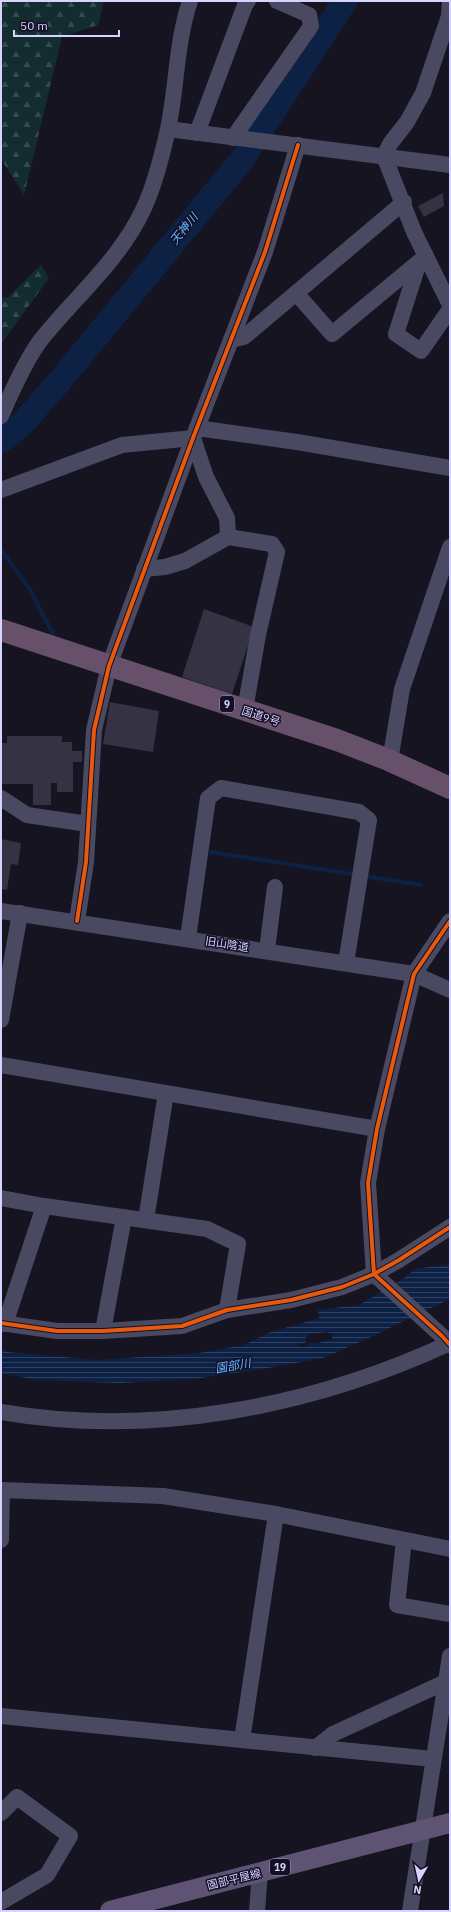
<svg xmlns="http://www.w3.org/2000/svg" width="451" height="1912" viewBox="0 0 451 1912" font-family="'IBM Plex Sans','Noto Sans JP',sans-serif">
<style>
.forest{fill:url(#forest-firs)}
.water{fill:url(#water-rules);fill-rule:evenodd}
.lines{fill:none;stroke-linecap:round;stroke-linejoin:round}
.stream{stroke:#0d2144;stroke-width:4}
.river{stroke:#0d2144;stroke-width:25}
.building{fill:#343243}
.minor{stroke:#4a4962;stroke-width:16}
.major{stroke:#5e5373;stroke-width:20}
.highway{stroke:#67516a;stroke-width:22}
.cycleway-casing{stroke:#130f26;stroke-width:6}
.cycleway{stroke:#e8590c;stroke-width:4}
.labels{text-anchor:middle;stroke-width:3;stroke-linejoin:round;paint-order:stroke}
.shield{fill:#130f26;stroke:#9e99be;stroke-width:1}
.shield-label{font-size:10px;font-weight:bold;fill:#d9d4ff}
.street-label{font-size:11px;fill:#d9d4ff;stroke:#130f26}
.water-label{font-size:12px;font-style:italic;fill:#62b6ff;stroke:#130f26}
</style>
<defs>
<pattern id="forest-firs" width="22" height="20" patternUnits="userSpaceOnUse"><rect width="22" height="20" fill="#132c2d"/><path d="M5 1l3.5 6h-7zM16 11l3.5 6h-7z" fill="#354a4c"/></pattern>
<pattern id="water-rules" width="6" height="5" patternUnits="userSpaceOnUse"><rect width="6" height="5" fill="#0d2144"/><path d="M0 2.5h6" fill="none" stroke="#304060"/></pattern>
</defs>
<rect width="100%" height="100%" fill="#161421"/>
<g class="forest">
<polygon points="1,1 104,1 98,25 62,37 24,195 1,159"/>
<polygon points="41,265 49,278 1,344 1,297 7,298"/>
</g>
<path class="water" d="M450 1264V1299L371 1337 323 1358 263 1369 193 1379 119 1383 36 1380 1 1373V1348L7 1352 97 1360 199 1353 244 1345 268 1333 319 1318 318 1310 359 1305 403 1279 415 1269ZM327 1332 332 1334V1339L318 1343H309L306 1347 294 1346 307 1342 305 1338 311 1334Z"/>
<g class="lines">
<g class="stream">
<polyline points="1,550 29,588 53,634"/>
<polyline points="211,852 358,875"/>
<polyline points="364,876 421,885"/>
</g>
<polyline class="river" points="1,441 23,423 58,383 241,161 345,1"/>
</g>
<g class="building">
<polygon points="443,193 444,206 424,217 418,206"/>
<polygon points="204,609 254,627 232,694 182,677"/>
<polygon points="110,702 159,711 153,752 103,744"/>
<polygon points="7,736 62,736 62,742 72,742 72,751 82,751 82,762 73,762 73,792 57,792 57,783 51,783 51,805 33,805 33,784 1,784 1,743 7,743"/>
<polygon points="1,839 21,843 18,865 11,864 7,890 1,889"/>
</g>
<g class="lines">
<g class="minor">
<polyline points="450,1 449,16 423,93 407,122 390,144 384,156 414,232 450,305"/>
<polyline points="168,129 450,165"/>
<polyline points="197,133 245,5 248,1"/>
<polyline points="233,138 311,26 309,15 277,1"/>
<polyline points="419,262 396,334 421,351 450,309"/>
<polyline points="296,293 332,334 426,256"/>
<polyline points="231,340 244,337 404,202"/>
<path d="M1 416C11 393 25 361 40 341 74 298 119 261 143 210 155 185 162 156 168 129 177 86 176 43 190 1"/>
<polyline points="197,428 297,442 450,468"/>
<polyline points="1,490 122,445 193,438 206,477 227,518 228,537"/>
<polyline points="144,569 165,567 185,561 228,537 272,544 277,552 258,635 245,710"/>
<polyline points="390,761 402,689 450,547"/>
<polyline points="1,798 27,815 88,824"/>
<polyline points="1,911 414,974 450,990"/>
<polyline points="77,921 86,862 94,730 109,666 193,438 265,252 298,145"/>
<polyline points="450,921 414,974 377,1129 368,1183 374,1274 442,1336 450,1345"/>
<polyline points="188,938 208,798 221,788 359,812 369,820 346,963"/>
<polyline points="267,950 275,887"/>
<polyline points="1,1020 20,913"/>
<polyline points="1,1065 377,1129"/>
<polyline points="1,1198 44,1206 207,1229 238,1244 227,1310"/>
<polyline points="146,1220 166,1093"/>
<polyline points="1,1323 57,1331 103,1331 182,1326 227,1310 291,1300 342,1287 374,1274 399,1260 450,1227"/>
<polyline points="5,1324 44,1206"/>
<polyline points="103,1331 124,1217"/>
<path d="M1 1412C152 1438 312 1407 450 1343"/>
<polyline points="1,1490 163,1496 276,1514 450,1549"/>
<polyline points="1,1540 2,1490"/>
<polyline points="404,1540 397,1605 450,1614"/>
<polyline points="1,1716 433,1759"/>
<polyline points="242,1740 276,1514"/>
<polyline points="315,1748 333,1734 450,1680"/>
<polyline points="1,1813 17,1797 70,1836 47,1875 1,1902"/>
<polyline points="257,1911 260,1872"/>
<polyline points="410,1911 450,1656"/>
</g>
<polyline class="major" points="110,1911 450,1823"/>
<polyline class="highway" points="1,630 337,740 386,759 450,788"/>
<g class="cycleway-casing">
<g id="cycleway">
<polyline points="77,921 86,862 94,730 109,666 193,438 265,252 298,145"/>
<polyline points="450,921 414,974 377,1129 368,1183 374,1274 442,1336 450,1345"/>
<polyline points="1,1323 57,1331 103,1331 182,1326 227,1310 291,1300 342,1287 374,1274 399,1260 450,1227"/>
</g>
</g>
<use href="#cycleway" class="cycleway"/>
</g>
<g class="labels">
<g class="shield">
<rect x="220" y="696" width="14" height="16" rx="3"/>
<rect x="270" y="1859" width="20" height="16" rx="3"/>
</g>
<g class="shield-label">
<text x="227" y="708">9</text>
<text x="280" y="1871">19</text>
</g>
<g class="street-label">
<text transform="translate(261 716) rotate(18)" y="4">国道9号</text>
<text transform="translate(227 944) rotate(9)" y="4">旧山陰道</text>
<text transform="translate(234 1879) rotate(-14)" y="4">園部平屋線</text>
</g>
<g class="water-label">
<text transform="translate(184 229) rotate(-51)" y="4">天神川</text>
<text transform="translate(233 1366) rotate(-10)" y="4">園部川</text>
</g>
</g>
<rect width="451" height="1912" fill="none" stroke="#d9d4ff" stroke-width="4"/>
<g transform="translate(419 1880) rotate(189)" stroke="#130f26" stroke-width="3" paint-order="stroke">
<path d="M0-3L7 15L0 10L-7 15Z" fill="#d9d4ff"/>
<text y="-6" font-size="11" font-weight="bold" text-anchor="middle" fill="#d9d4ff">N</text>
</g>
<path d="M14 30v6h105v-6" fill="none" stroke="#d9d4ff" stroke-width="2"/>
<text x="20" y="30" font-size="12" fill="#d9d4ff" stroke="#130f26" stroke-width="3" paint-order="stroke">50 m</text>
</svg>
